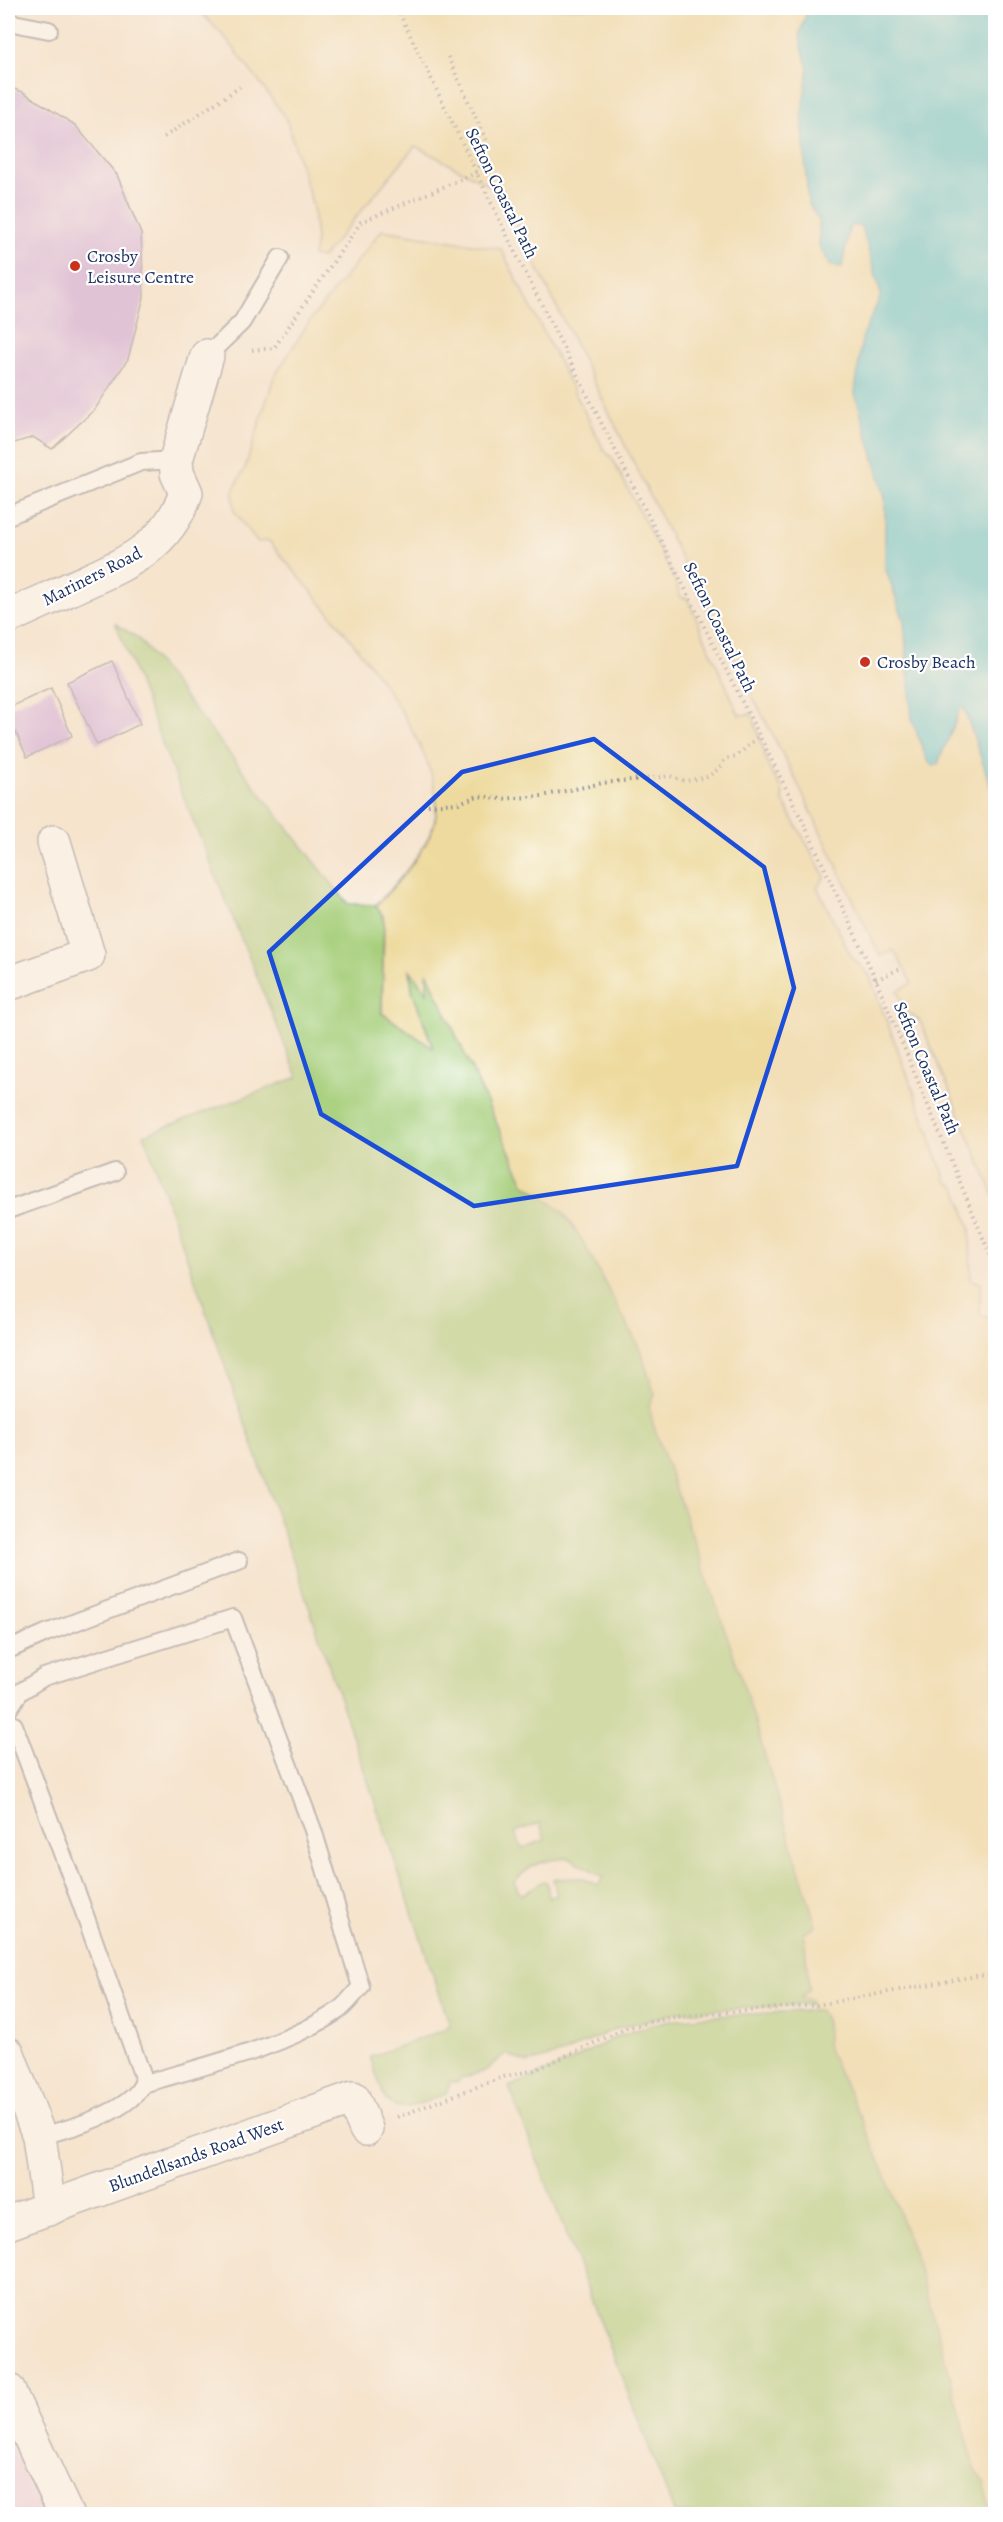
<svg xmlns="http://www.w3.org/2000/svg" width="1003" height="2522" viewBox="0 0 1003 2522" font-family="Alegreya,serif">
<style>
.built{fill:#ebd1eb}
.green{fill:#a6ce79;stroke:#607e6c;stroke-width:1.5;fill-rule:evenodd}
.sand{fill:#eeda9e;stroke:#84847e;stroke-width:1.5}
.water{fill:#5bc8d3;stroke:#3b7c98;stroke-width:1.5}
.building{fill:#c89ce0}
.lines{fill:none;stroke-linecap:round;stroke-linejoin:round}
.service-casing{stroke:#888a96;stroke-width:20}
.minor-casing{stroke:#888a96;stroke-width:36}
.path{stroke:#888a96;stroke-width:4;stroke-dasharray:1.5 4.5;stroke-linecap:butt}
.service{stroke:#fff;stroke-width:16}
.minor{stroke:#fff;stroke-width:33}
.marked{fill:none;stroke:#1d4ed8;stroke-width:4.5;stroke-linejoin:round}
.poi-dot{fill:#c8321e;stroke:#fff;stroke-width:2}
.labels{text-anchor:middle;stroke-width:4.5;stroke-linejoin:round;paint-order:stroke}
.street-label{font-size:18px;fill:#1b2f5e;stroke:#fff}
.poi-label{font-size:18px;fill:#1b2f5e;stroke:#fff;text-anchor:start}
</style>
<rect width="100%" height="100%" fill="#fff"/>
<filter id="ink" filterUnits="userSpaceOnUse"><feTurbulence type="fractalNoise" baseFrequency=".0167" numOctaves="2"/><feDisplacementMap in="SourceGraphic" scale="12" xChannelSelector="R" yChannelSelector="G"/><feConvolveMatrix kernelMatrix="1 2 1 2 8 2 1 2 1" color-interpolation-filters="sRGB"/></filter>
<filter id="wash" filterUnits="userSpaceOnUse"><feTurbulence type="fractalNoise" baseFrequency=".008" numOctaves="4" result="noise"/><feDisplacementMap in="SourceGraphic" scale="24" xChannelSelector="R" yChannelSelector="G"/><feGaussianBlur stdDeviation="1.35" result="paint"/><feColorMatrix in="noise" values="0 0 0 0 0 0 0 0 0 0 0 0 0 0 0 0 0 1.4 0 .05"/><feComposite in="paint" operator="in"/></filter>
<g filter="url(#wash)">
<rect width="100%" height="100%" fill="#f5e4cd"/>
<polygon class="built" points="8,2433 47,2514 8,2514"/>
<g class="green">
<path d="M116 624 138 638 348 904 376 905 384 918 382 1013 433 1047 412 990 410 968 426 992V971L401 944 540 1056 995 1971 804 1934 809 1989 805 1994 811 2000 810 2004 680 2012 617 2028 564 2053 528 2063 505 2054 486 2071 461 2078 457 2083 451 2081 446 2094C428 2100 400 2117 385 2099L370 2057 441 2031 450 2025 301 1583 144 1135 298 1077 174 774ZM540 1823 545 1840 522 1848 515 1832ZM569 1858 604 1877 598 1885 582 1878 553 1879 557 1895 549 1898 547 1882 543 1881 521 1895 514 1882C531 1863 546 1859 569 1858Z"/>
<path d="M845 2009 995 2514H675L509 2087 567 2063 614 2038 656 2023 699 2017 819 2010C828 2019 828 2035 828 2047Z"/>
</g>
<g class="sand">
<polygon points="197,8 995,8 995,1198 920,1021 906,1011 897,991 912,983 894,950 880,956 797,782 673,542 499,190 415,146 322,258 313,256 316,240 313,206 286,118 229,42"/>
<path d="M382 230 501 249 604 450 612 458 674 578 681 598H687L739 715 752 714 770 771 782 788 783 801 825 877 817 887 851 956 869 975 930 1134 931 1142 947 1182 956 1188 970 1228 971 1280 980 1283V1315L995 1320V2514H989L985 2483 975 2469C939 2332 903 2195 837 2069 834 2063 830 2055 828 2048 825 2035 830 2020 819 2010H811V2000L801 1997 809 1989 804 1933 816 1926 741 1676 653 1424 649 1405 655 1395 639 1347 582 1240 563 1212 524 1183 427 972V993L410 970 412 990 433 1048 382 1013 384 918 376 905C395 886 426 851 434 824 457 748 315 598 269 541L257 542 234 511 233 490 245 468 274 377 309 322Z"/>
</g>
<path class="water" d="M808 8H995V799L964 708 959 710C954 730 944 745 938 764L933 766 927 760 912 720 904 621 885 567V497L855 393 862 338 881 295 862 227 850 225 842 267 831 266 819 246V220L808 203 802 113 808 69 799 36Z"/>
<g id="blocks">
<g class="building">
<polygon points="8,87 23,92 75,125 117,175 141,234 144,297 128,359 95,409 52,449 33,437 8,445"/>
<polygon points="112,661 140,724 97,745 67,682"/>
<polygon points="51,688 72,736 27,757 8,715 8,708"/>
</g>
</g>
</g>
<g filter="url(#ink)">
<use href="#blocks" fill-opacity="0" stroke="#888a96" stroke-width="1.5"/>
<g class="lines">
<g class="service-casing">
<g id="service">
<polyline points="8,22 49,30"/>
<polyline points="207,356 242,322 280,258"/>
<polyline points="8,516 141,462 176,460"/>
<polyline points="8,1210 115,1172"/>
<polyline points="8,1650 46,1633 239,1561"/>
<path d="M8 1710 20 1692 44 1677 233 1618 313 1830 361 1987C354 1994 347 2004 339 2010 286 2047 204 2066 143 2084"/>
<path d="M8 1723 14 1725 80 1901 144 2080C135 2111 67 2130 39 2136"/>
</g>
</g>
<g class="minor-casing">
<g id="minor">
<path d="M8 617C33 606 58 594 83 583 131 561 167 546 186 493L177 473 176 460 207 356"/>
<polyline points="8,984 88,955 54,842"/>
<polyline points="8,2054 39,2136 49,2209"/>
<polyline points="8,2223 353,2098 366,2129"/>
<polyline points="8,2390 66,2514"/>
</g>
</g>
<g class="path">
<polyline points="397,8 513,248 806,828 876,980 996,1269"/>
<polyline points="164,137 240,87"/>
<polyline points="252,350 274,348 361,222 476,173 488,144 447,55"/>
<polyline points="428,805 458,803 478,796 502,799 542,796 603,783 670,776 685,781 707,777 720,768 725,759 737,756 759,736"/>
<polyline points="876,980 903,967"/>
<polyline points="397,2117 506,2076 535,2070 627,2028 650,2022 681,2016 817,2005 976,1976 996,1975"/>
</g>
<use href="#service" class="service"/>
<use href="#minor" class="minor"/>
</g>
</g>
<path d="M0 0H1003V2522H0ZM594 739 764 867 794 988 737 1166 474 1206 321 1114 269 952 462 772Z" fill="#f5e4cd" fill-opacity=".55" fill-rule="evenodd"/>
<path class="marked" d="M594 739 764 867 794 988 737 1166 474 1206 321 1114 269 952 462 772Z"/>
<g class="poi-dot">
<circle cx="75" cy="266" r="6"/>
<circle cx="865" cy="662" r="6"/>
</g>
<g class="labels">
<g class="street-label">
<text transform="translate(502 193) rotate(64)" y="6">Sefton Coastal Path</text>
<text transform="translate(92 576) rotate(-27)" y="6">Mariners Road</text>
<text transform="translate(720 627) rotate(64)" y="6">Sefton Coastal Path</text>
<text transform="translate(927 1068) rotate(67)" y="6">Sefton Coastal Path</text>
<text transform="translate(196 2155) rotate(-20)" y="6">Blundellsands Road West</text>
</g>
<g class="poi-label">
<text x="87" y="262">Crosby<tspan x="87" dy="21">Leisure Centre</tspan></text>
<text x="877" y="668">Crosby Beach</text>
</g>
</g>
<rect width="1003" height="2522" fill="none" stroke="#fff" stroke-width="30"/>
</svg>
